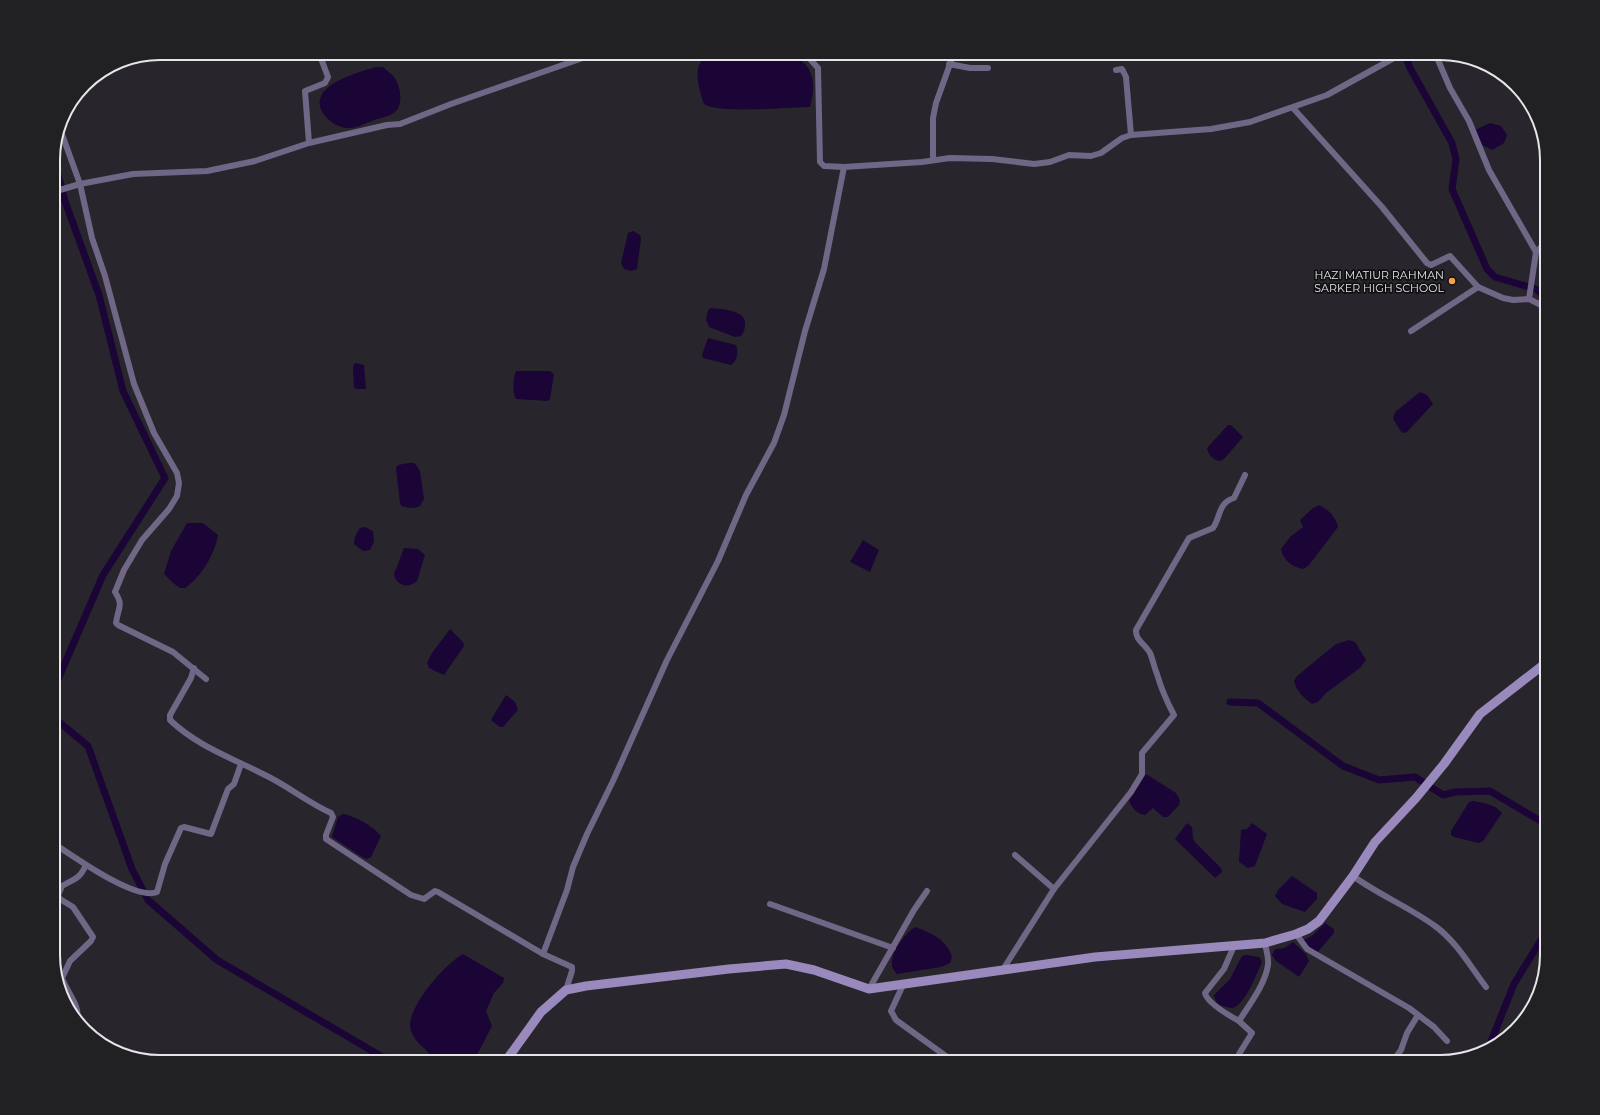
<svg xmlns="http://www.w3.org/2000/svg" width="1600" height="1115" viewBox="0 0 1600 1115" font-family="Montserrat,sans-serif">
<style>
.water{fill:#1b0436}
.lines{fill:none;stroke-linecap:round;stroke-linejoin:round}
.canal{stroke:#1b0436;stroke-width:7}
.minor{stroke:#706686;stroke-width:6}
.secondary{stroke:#9a89bd;stroke-width:9}
.poi-dot{fill:#f4a344;stroke:#100f12;stroke-width:1.5}
.labels{text-anchor:middle;stroke-width:3.5;stroke-linejoin:round;paint-order:stroke}
.poi-label{font-size:11px;fill:#e6e5e9;stroke:#100f12;text-anchor:end}
.rim{fill:none;stroke:#e6e5e9;stroke-width:2}
</style>
<rect width="100%" height="100%" fill="#28262c"/>
<g class="water">
<path d="M792 55C815 66 816 84 810 107 789 107 717 114 704 104 699 89 692 68 705 57Z"/>
<path d="M376 67H383C386 70 391 73 394 77 400 85 404 103 396 111 392 116 380 118 374 120 366 123 356 129 348 128 339 128 330 122 325 116 303 86 357 73 376 67Z"/>
<polygon points="1490,123 1501,126 1507,135 1504,143 1492,150 1482,145 1475,130"/>
<polygon points="633,231 640,235 641,239 637,269 631,271 624,269 621,263 628,233"/>
<path d="M711 308C722 309 746 310 745 324 745 329 744 332 741 336L735 337 709 327 706 320 708 310Z"/>
<path d="M708 338 736 345C739 352 737 361 731 365L703 358 702 355Z"/>
<polygon points="355,363 364,365 366,389 356,389 354,387 353,367"/>
<path d="M516 371H550L554 374 550 399 548 401 516 399C512 393 513 377 516 371Z"/>
<polygon points="1420,392 1427,395 1433,404 1407,432 1402,433 1393,419 1395,412"/>
<path d="M1228 425H1231L1243 437 1224 459 1220 461C1213 460 1208 455 1207 448Z"/>
<path d="M408 463H414L417 466 420 471 424 499 420 506C414 509 408 508 401 506L400 503 396 468 398 465Z"/>
<path d="M1319 505C1328 509 1336 517 1338 527L1309 565 1304 569C1293 568 1283 560 1281 549L1291 536 1303 527 1300 520 1313 508Z"/>
<path d="M187 523H203L218 535C215 554 201 577 185 588H180L173 583 164 574 171 551Z"/>
<path d="M365 527 373 531 374 542 370 550 363 551 354 544C354 537 356 534 360 528Z"/>
<polygon points="863,540 879,550 870,572 850,562"/>
<path d="M404 548 418 549 425 555 417 581C409 589 396 586 394 574Z"/>
<polygon points="450,629 463,642 464,646 444,675 429,668 427,663 432,653"/>
<path d="M1349 640 1355 642 1366 660 1360 668 1326 693 1318 702 1312 704C1304 698 1296 691 1294 681L1297 676 1336 644Z"/>
<polygon points="506,695 515,702 518,710 503,727 500,727 491,720"/>
<path d="M1146 774 1176 793 1180 800 1179 805 1168 817H1163L1153 808 1145 815C1137 814 1132 808 1129 801Z"/>
<path d="M1473 801C1483 803 1495 804 1502 813L1483 841 1479 843 1454 837 1451 835V831L1469 802Z"/>
<path d="M343 814C355 816 373 826 381 836L371 857 367 859 362 857 332 837 338 817Z"/>
<polygon points="1187,823 1192,827 1193,838 1195,842 1221,868 1222,872 1215,878 1213,876 1175,839"/>
<polygon points="1252,823 1267,834 1255,866 1248,868 1239,862 1241,830 1247,829"/>
<polygon points="1292,876 1317,893 1317,899 1305,912 1282,904 1275,896 1278,890"/>
<polygon points="1325,923 1334,929 1334,933 1317,953 1307,945 1303,940 1312,936"/>
<path d="M915 927C930 932 947 940 952 957L950 963 941 967 897 974C882 962 903 935 915 927Z"/>
<polygon points="1293,942 1306,954 1309,961 1299,977 1276,961 1272,955 1275,949 1284,948"/>
<path d="M463 954 504 978 503 983 494 993 486 1011 492 1026 478 1053 470 1062C461 1062 450 1064 442 1062 436 1061 429 1054 425 1049 417 1043 410 1034 410 1024 412 1002 445 964 463 954Z"/>
<path d="M1247 955 1259 957 1262 962C1257 973 1245 1006 1232 1008 1230 1008 1226 1007 1223 1006 1218 1005 1215 1001 1214 995L1230 979 1242 956Z"/>
</g>
<g class="lines">
<g class="canal">
<polyline points="1404,53 1410,68 1452,143 1456,159 1452,189 1487,269 1495,277 1536,289 1547,299"/>
<polyline points="53,156 65,201 99,295 123,391 165,478 103,575 53,691"/>
<polyline points="1230,702 1258,703 1343,766 1379,780 1415,777 1443,795 1455,792 1490,791 1547,825"/>
<polyline points="53,717 88,746 132,869 148,900 217,960 391,1062"/>
<polyline points="1488,1049 1514,984 1547,930"/>
</g>
<g class="minor">
<polyline points="692,53 799,54 809,58 818,68 820,162 824,166 844,167"/>
<polyline points="1435,53 1450,88 1469,121 1489,170 1536,252 1529,299"/>
<polyline points="949,64 970,68 988,68"/>
<polyline points="1116,70 1122,69 1126,77 1131,135"/>
<polyline points="1293,108 1382,207 1427,263 1431,265 1450,256 1478,287 1503,298 1513,300 1529,299 1547,308"/>
<path d="M59 126 80 184 92 238 105 276 134 384 154 433 177 473 179 483 177 496 169 509 142 540 124 570 115 592C124 606 118 607 116 623L118 625 173 652 206 679"/>
<polyline points="309,143 387,125 400,124 451,104 597,53"/>
<polyline points="933,159 933,118 936,103 954,53"/>
<polyline points="53,192 80,184 133,174 207,171 255,161 309,143 305,91 325,83 328,77 319,53"/>
<polyline points="1536,252 1547,241"/>
<polyline points="1411,331 1478,287"/>
<path d="M194 668 191 678 170 715V720C197 746 232 758 265 775 288 786 307 802 331 813L333 817 326 835V839L411 895 424 899 435 891 438 892 543 954 572 967V971L566 990"/>
<path d="M53 843C73 856 135 901 157 892L165 864 181 828 184 827 211 834 228 789 234 784 241 764"/>
<polyline points="1015,855 1054,889"/>
<path d="M1353 876C1379 895 1409 907 1435 926 1456 941 1470 966 1486 987"/>
<polyline points="770,904 893,948"/>
<polyline points="1296,934 1307,949 1409,1008 1434,1027 1447,1041"/>
<path d="M1234 946 1224 969 1205 993C1207 1003 1230 1016 1239 1021"/>
<polyline points="543,954 567,890 573,867 587,834 613,781 667,660 718,561 746,495 774,443 784,415 805,331 824,269 844,167 922,162 950,158 992,159 1034,164 1050,162 1069,155 1091,156 1101,153 1122,138 1131,135 1211,129 1250,122 1327,95 1403,53"/>
<path d="M1002 971 1054 889 1131 792 1142 774V753L1174 715C1167 702 1161 688 1157 674 1154 667 1153 660 1150 653 1145 644 1135 640 1136 630L1189 538 1213 528C1221 516 1218 503 1234 498L1245 475"/>
<polyline points="903,985 891,1011 896,1020 954,1062"/>
<polyline points="869,989 914,910 927,891"/>
<path d="M77 1020C81 1006 66 991 62 978L70 961 91 941 93 937 73 907 60 899 58 895 62 886C75 878 79 880 86 865"/>
<polyline points="1393,1061 1401,1050 1407,1033 1418,1015"/>
<polyline points="935,1062 941,1053"/>
<path d="M1244 1062 1240 1059 1239 1054 1252 1033 1239 1021C1249 1005 1265 985 1268 965 1269 958 1266 950 1265 943"/>
</g>
<polyline class="secondary" points="505,1062 541,1012 566,990 586,986 729,969 786,964 814,970 869,989 1095,957 1265,943 1296,934 1308,929 1319,921 1353,876 1375,842 1416,798 1444,764 1480,714 1547,662"/>
</g>
<circle class="poi-dot" cx="1452" cy="281" r="4"/>
<g class="labels">
<g class="poi-label">
<text x="1444" y="279">HAZI MATIUR RAHMAN<tspan x="1444" dy="13">SARKER HIGH SCHOOL</tspan></text>
</g>
</g>
<path d="M0 0H1600V1115H0ZM160 60H1440A100 100 0 0 1 1540 160V955A100 100 0 0 1 1440 1055H160A100 100 0 0 1 60 955V160A100 100 0 0 1 160 60Z" fill="#212023" fill-rule="evenodd"/>
<path class="rim" d="M160 60H1440A100 100 0 0 1 1540 160V955A100 100 0 0 1 1440 1055H160A100 100 0 0 1 60 955V160A100 100 0 0 1 160 60Z"/>
</svg>
